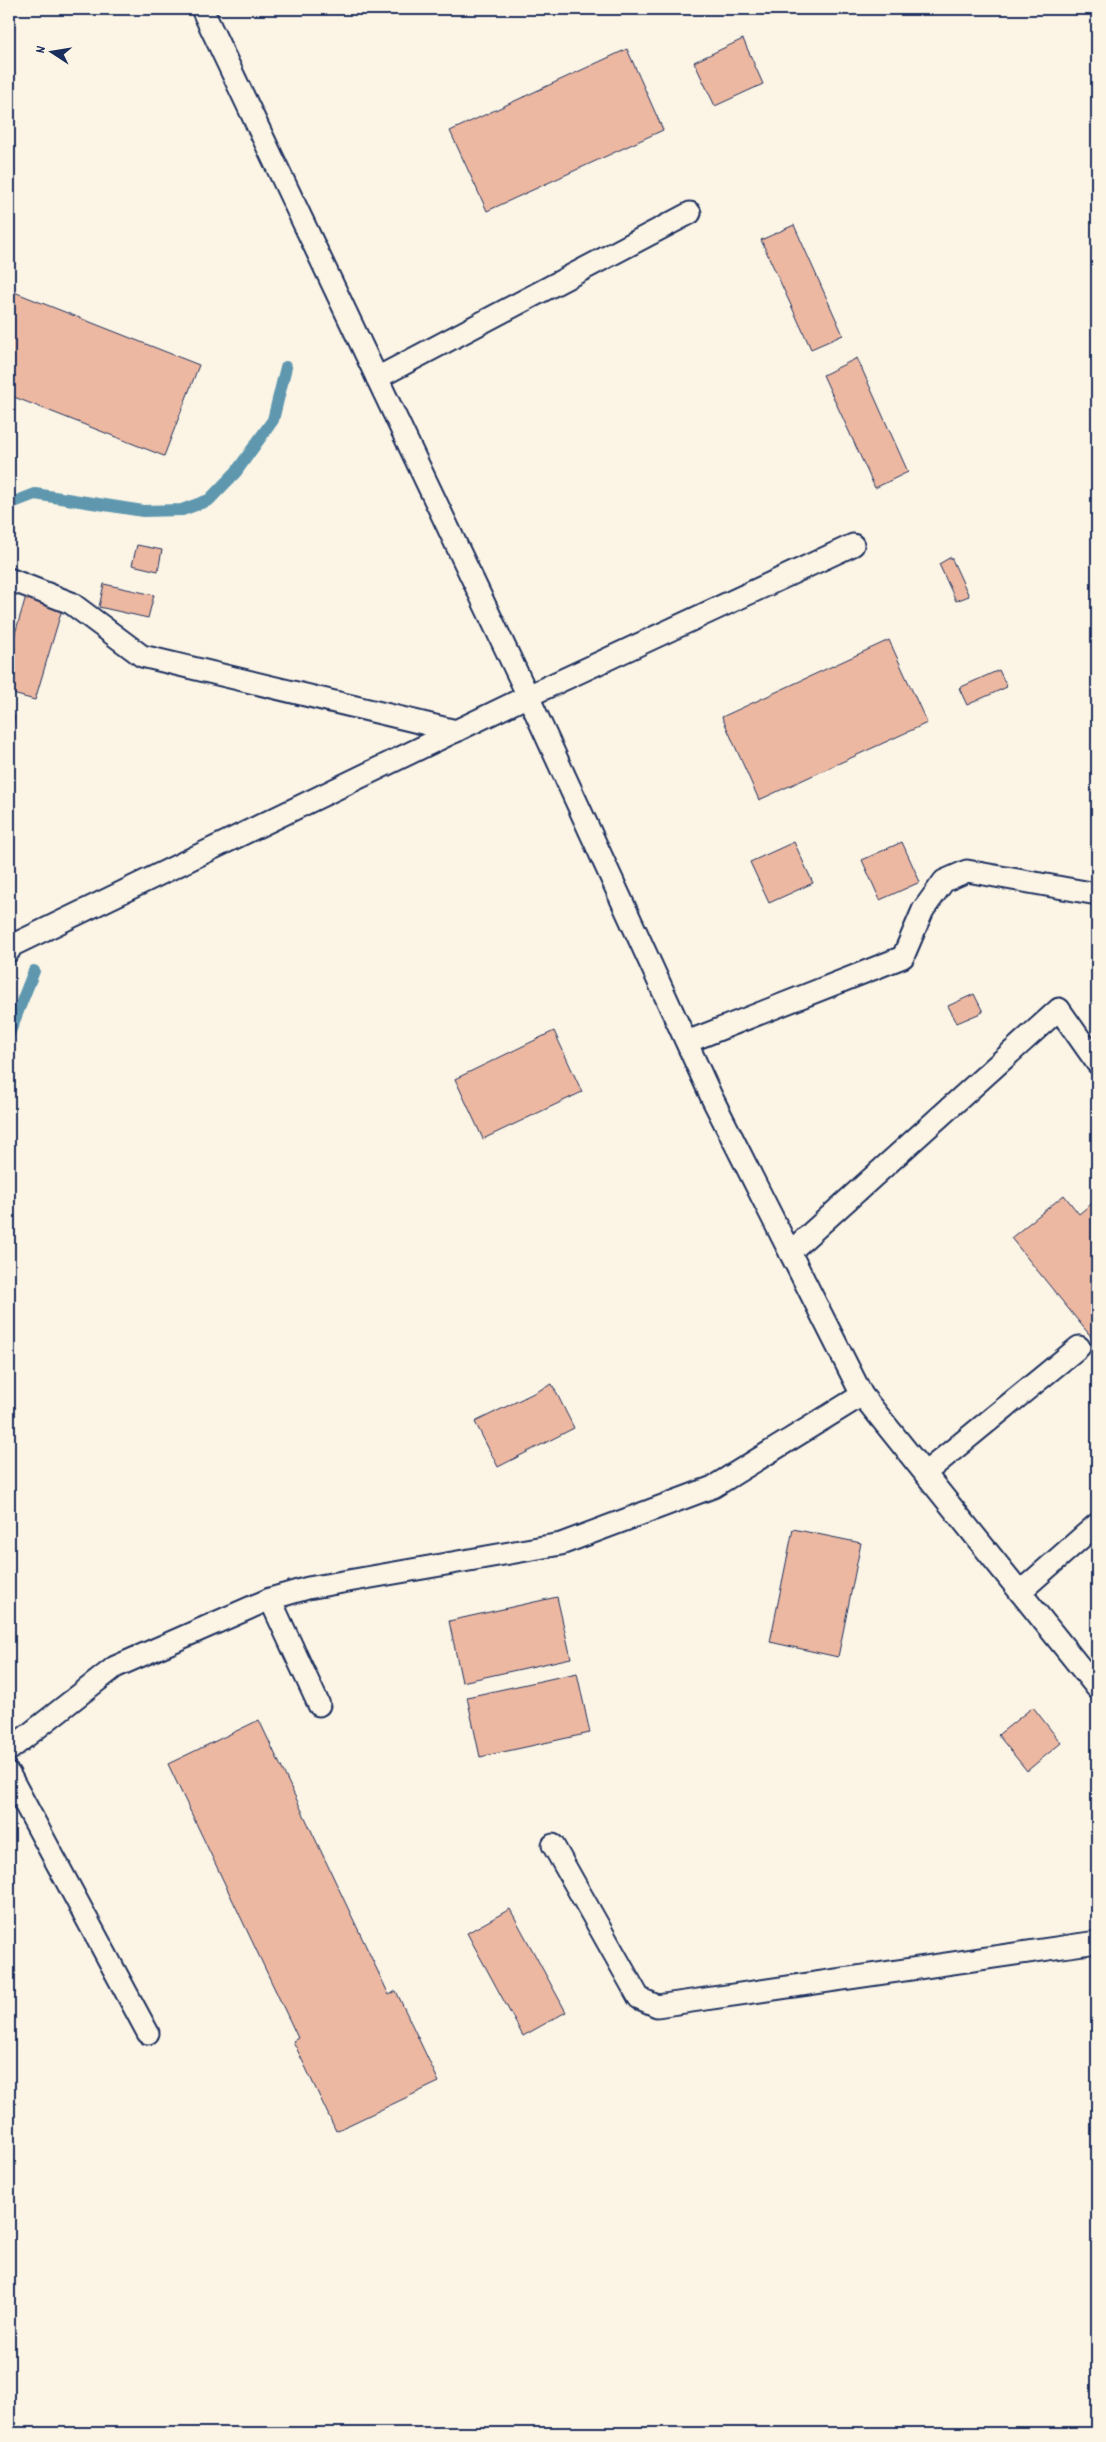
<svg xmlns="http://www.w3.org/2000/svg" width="1106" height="2442" viewBox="0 0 1106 2442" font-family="Dekko,sans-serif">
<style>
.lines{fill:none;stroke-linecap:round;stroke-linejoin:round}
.stream{stroke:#5e97af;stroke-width:12}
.building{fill:#edb8a1;stroke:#1b2f5e}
.lane-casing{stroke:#1b2f5e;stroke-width:25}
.lane{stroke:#fcf5e5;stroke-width:21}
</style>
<rect width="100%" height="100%" fill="#fcf5e5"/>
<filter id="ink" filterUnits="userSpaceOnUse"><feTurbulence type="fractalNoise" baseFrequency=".02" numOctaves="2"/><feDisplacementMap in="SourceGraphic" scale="10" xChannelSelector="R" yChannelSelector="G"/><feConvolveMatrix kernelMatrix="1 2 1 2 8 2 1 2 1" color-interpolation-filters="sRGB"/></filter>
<g filter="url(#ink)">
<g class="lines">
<g class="stream">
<polyline points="9,504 35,494 143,511 182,510 209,500 236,472 273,420 286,367"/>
<polyline points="9,1034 34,971"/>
</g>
</g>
<g class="building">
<polygon points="743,39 763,84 715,106 694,62"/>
<polygon points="627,49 663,130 487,211 450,131"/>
<polygon points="794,225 843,335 811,349 761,240"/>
<polygon points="9,290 199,365 164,456 9,395"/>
<polygon points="857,358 908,472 875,488 823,375"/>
<polygon points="137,545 162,550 158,571 132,565"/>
<polygon points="951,557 969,596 956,601 939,564"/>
<polygon points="104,584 154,595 148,618 99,607"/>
<polygon points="26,596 63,606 35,700 9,693 9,654"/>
<polygon points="889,640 927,723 759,800 722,717"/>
<polygon points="999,670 1007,687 967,705 959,688"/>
<polygon points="9,715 15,717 9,740"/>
<polygon points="794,842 813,883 769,903 750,862"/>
<polygon points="902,842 920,882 880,900 862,860"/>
<polygon points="974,994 983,1012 957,1023 948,1006"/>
<polygon points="554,1031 582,1092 483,1139 455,1079"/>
<polygon points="1064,1195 1079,1214 1097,1199 1097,1344 1011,1238"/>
<polygon points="552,1384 574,1428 498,1467 475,1422"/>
<polygon points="793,1529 861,1543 838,1657 770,1642"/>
<polygon points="557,1597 571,1658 462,1682 449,1621"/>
<polygon points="577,1673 590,1733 480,1757 467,1697"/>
<polygon points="1033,1707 1061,1743 1027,1771 998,1735"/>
<polygon points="259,1720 389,1995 396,1991 439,2082 336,2131 293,2041 298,2038 168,1764"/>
<polygon points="510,1909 566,2012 523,2036 467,1933"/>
</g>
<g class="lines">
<g class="lane-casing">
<g id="lane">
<polyline points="202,9 528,696 712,1098 862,1395 1097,1688"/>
<polyline points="377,378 690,213"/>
<polyline points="9,579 71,603 142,656 456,731"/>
<polyline points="9,951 11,946 528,696 853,545"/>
<polyline points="687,1042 903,957 923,910 944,881 967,871 1097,894"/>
<polyline points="790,1252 1059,1009 1097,1063"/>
<polyline points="925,1473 1079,1347"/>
<polyline points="1020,1592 1097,1524"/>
<polyline points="270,1599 319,1705"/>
<polyline points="9,1750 115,1667 270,1599 308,1588 561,1544 713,1487 862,1395"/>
<polyline points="9,1774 148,2033"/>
<polyline points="553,1845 639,1998 657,2006 1097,1942"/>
</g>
</g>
<use href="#lane" class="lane"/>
</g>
</g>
<rect width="1106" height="2442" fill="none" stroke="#fcf5e5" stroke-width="30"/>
<rect x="15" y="15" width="1076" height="2412" fill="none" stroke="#1b2f5e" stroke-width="2" filter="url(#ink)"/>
<g transform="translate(52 52) rotate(282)" stroke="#fcf5e5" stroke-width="4" paint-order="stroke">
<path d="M0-4L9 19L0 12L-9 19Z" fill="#1b2f5e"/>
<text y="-8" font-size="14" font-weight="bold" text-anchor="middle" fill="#1b2f5e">N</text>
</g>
</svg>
